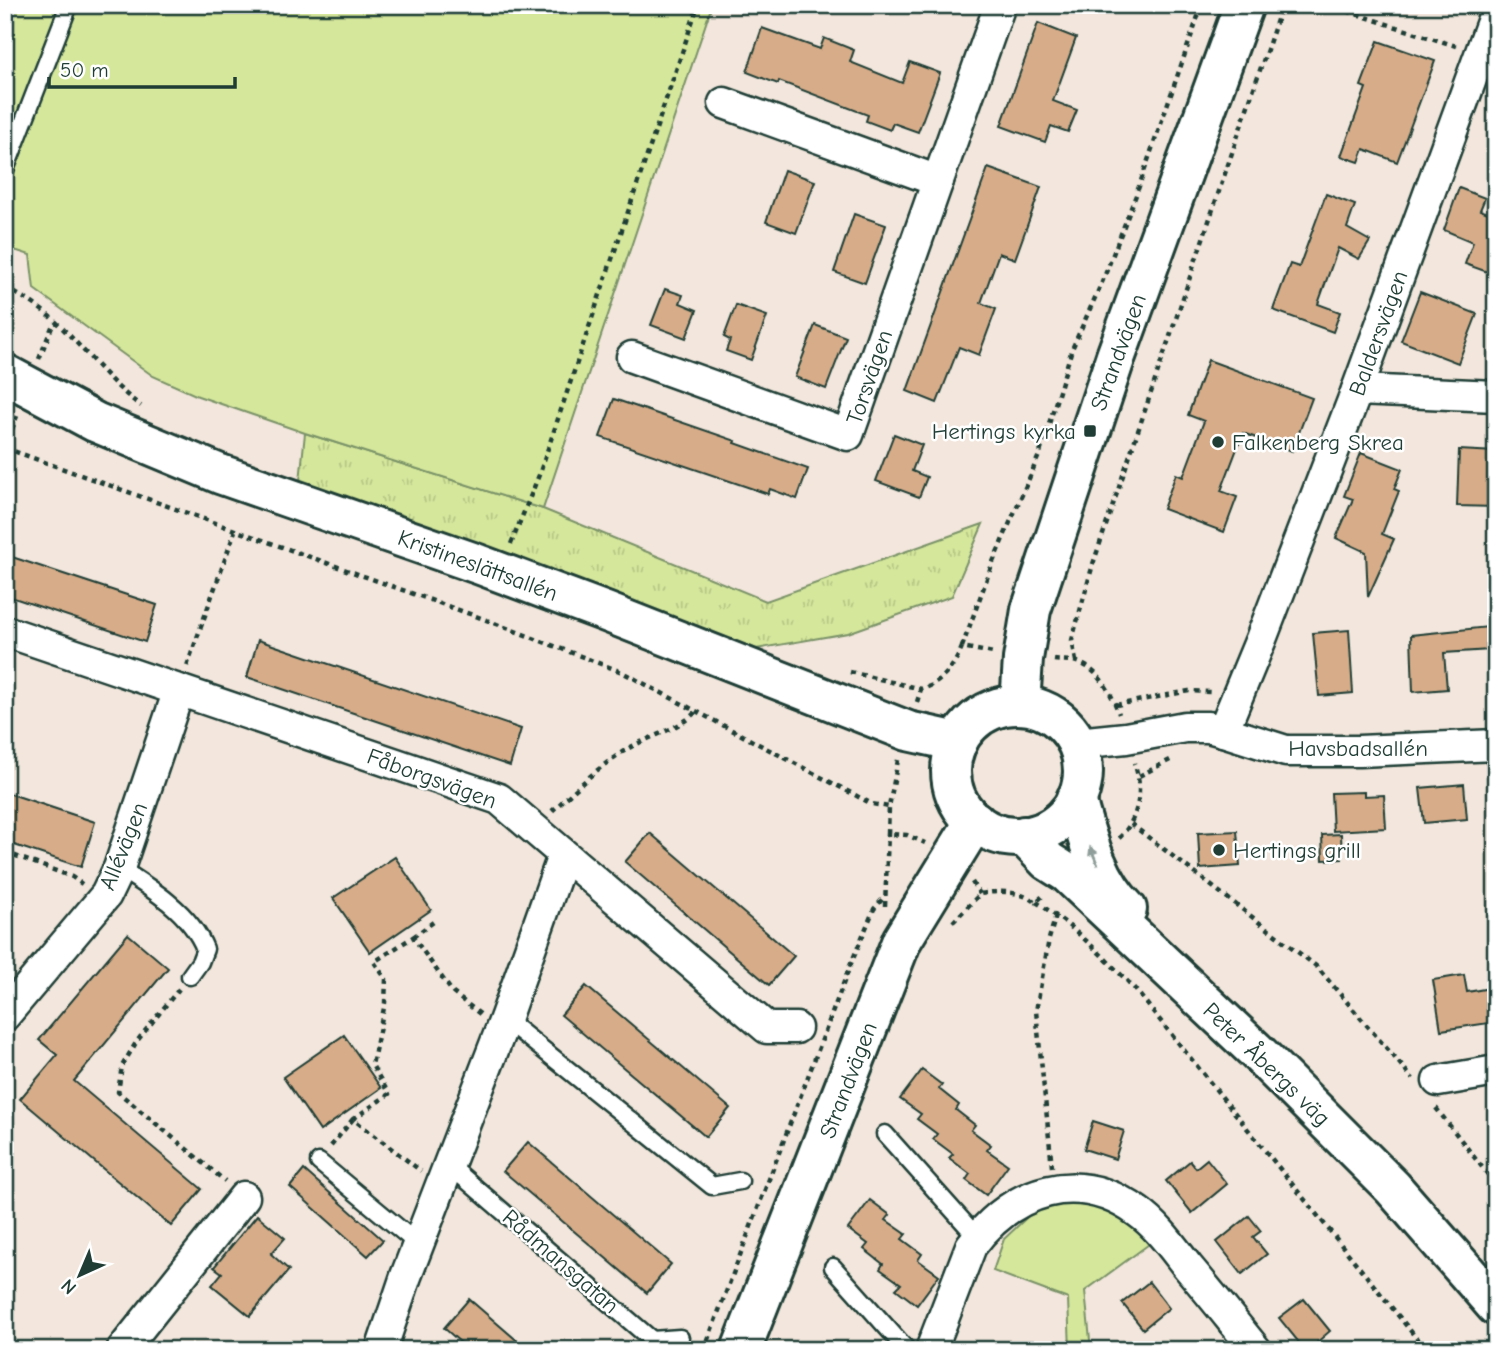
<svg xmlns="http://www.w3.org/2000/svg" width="1501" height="1355" viewBox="0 0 1501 1355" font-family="'Comic Neue',sans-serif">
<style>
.grass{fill:url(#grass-tufts);stroke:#7a9268;stroke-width:2}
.park{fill:#d5e79b;stroke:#7a9268;stroke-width:2}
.building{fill:#d7ac89;stroke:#1f3d34;stroke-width:2}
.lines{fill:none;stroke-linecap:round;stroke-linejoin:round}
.lane-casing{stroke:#1f3d34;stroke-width:21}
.street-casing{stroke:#1f3d34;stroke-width:35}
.secondary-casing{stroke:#1f3d34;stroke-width:44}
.path{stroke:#1f3d34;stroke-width:4.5;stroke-dasharray:5 5;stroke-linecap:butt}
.lane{stroke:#fff;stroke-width:16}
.street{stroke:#fff;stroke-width:30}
.secondary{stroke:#fff;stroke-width:38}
.oneway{fill:#8f9e9a}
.poi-dot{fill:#1f3d34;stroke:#fff;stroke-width:2.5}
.labels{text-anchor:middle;stroke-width:5;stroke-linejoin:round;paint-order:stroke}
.street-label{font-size:23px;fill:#1f3d34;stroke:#fff}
.poi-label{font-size:23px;fill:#1f3d34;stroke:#fff;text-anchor:start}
</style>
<defs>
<pattern id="grass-tufts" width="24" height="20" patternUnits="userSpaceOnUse" patternTransform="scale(1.75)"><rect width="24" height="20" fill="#d5e79b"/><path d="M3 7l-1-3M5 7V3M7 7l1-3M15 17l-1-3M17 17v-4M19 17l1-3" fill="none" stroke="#b6c786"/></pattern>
</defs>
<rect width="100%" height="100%" fill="#f3e6dc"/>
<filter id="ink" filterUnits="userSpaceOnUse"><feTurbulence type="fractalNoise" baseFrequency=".0143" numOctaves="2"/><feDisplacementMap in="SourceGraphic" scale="14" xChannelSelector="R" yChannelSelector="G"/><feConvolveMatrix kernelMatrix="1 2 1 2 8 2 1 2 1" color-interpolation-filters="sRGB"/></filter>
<g filter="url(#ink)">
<polygon class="grass" points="305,433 543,509 766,601 983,524 952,596 848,633 733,653 397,522 300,481"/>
<g class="park">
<polygon points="5,5 712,5 543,509 305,433 198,396 153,376 34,289 30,255 5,247"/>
<polygon points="1087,1203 1127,1218 1152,1242 1085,1291 1091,1350 1070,1350 1068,1299 993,1271 1004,1239 1039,1206"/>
</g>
<g class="building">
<polygon points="1038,23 1076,38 1053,101 1077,110 1068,132 1051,126 1045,142 1001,126"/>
<polygon points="762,28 820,49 824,38 854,50 850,62 902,83 910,62 940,73 918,132 893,123 890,130 866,121 868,115 779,81 778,84 747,72"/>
<polygon points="1378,41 1435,61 1397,162 1364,149 1359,162 1341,156 1366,88 1361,86"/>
<polygon points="988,168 1041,187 1015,259 999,253 981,303 996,309 979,355 959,347 937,403 907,391"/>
<polygon points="784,170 815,181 796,233 766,222"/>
<polygon points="1459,188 1485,198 1480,210 1496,216 1496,275 1465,264 1473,242 1444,230"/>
<polygon points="1326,194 1355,205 1347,228 1370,241 1359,259 1338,248 1318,304 1340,312 1333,332 1273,310 1290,264 1299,267"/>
<polygon points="854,214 886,225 865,283 834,272"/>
<polygon points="665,289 683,295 680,303 697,310 686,338 651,325"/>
<polygon points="1420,292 1477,314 1458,363 1401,341"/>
<polygon points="736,305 767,316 751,360 726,351 730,340 724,337"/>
<polygon points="815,325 846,337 826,389 795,377"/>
<polygon points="1208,360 1312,398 1292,451 1243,433 1221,491 1237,497 1224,532 1163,509 1176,474 1183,477 1204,421 1188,415"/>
<polygon points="614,399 736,441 735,443 808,469 797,499 770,489 768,494 600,437"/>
<polygon points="894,434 922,445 912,471 927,477 919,497 876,481"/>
<polygon points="1459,450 1496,452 1496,507 1457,506"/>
<polygon points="1361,453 1402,469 1394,489 1399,491 1382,534 1394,539 1368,597 1366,552 1336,538 1353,499 1344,496"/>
<polygon points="9,556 157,605 145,642 5,595 5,568"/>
<polygon points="1488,627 1490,650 1444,653 1447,689 1413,692 1411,635"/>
<polygon points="1349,630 1353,693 1319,696 1313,633"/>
<polygon points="258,640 521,729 510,766 247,677"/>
<polygon points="1464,784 1467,819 1424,823 1420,788"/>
<polygon points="5,792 95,822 81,867 5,842"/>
<polygon points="1364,792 1364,796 1384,795 1386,828 1333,831 1331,793"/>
<polygon points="1237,831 1240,866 1200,869 1198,833"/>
<polygon points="650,833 794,956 769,985 625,862"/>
<polygon points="1341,834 1342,859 1323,860 1322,835"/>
<polygon points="395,857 431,910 370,952 333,898"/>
<polygon points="128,934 168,968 74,1081 202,1189 171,1226 20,1099 57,1055 39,1040"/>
<polygon points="1464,975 1467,992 1496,987 1496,1022 1441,1030 1433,980"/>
<polygon points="586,986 730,1108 706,1137 561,1015"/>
<polygon points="344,1035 381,1088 320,1131 283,1077"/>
<polygon points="922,1070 942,1085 939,1089 959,1105 956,1110 975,1125 971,1130 991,1145 987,1150 1008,1165 986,1195 966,1180 970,1174 949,1158 953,1154 933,1139 937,1134 917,1119 921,1114 900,1099"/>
<polygon points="1093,1121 1124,1131 1115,1159 1084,1149"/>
<polygon points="528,1142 671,1264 647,1293 503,1171"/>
<polygon points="1207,1159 1227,1184 1192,1213 1166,1181 1190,1161 1196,1168"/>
<polygon points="304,1170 383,1240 368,1256 290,1187"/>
<polygon points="870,1200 890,1215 886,1220 906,1234 902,1239 922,1254 918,1260 939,1275 917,1305 896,1289 901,1284 880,1269 883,1264 864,1249 868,1244 848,1229"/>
<polygon points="257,1215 285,1238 271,1254 289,1270 250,1316 212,1285 222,1273 214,1267"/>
<polygon points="1249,1216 1261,1231 1253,1237 1267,1254 1242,1274 1217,1242"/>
<polygon points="1149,1282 1169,1308 1143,1329 1122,1303"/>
<polygon points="469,1299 484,1312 528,1350 469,1350 444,1328"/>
<polygon points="1304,1299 1330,1331 1308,1350 1305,1350 1279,1318"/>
</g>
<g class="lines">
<g class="lane-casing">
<g id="lane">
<polyline points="5,170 69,5"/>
<path d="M119 868C151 888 191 913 205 949L200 962 190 976"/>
<polyline points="505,1019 712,1186 740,1181"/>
<polyline points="885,1134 977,1237"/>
<polyline points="319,1162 419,1245"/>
<polyline points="449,1165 652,1340 680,1338"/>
<polyline points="833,1267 907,1350"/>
</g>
</g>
<g class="street-casing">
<g id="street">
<polyline points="724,103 938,181"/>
<polyline points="632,357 848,435 1000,5"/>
<polyline points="1357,390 1496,396"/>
<polyline points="5,631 499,799 767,1028 796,1028"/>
<polyline points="1223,731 1261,639 1357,390 1496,11"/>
<polyline points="1077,743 1126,738 1185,727 1208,727 1223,731 1286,751 1359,751 1496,745"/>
<polyline points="5,1015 106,895 119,868 179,690"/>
<polyline points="1438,1081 1496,1071"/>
<polyline points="122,1350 244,1197"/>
<polyline points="381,1350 406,1276 505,1019 563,856"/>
<path d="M931 1350 971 1246C1013 1190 1077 1168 1138 1212 1158 1226 1173 1248 1188 1267 1211 1294 1233 1322 1256 1350"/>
</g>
</g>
<g class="secondary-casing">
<g id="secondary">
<polyline points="5,374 95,422 220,474 478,564 606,612 908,731 958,742"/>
<polyline points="1020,705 1023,659 1031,610 1116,356 1244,5"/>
<circle cx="1017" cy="771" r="66"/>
<path d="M1076 799C1087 838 1097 880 1127 909"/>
<polyline points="1024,836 1048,861 1067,873 1255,1050 1393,1188 1496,1306"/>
<polyline points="741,1350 902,940 975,821"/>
</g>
</g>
<g class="path">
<polyline points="1328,5 1456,46"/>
<path d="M5 289C62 310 93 372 141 406"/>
<polyline points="39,359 54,322"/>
<polyline points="5,448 481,618 622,672 872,804 889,807"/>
<polyline points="5,448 17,416"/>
<polyline points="511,544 539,475 698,5"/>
<polyline points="962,647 993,562 1040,453 1072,349 1103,280 1136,195 1202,5"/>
<path d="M1054 660C1061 661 1070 660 1077 662 1099 669 1112 694 1119 714"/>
<polyline points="1076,661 1072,640 1093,564 1282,5"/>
<polyline points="187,666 235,531"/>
<polyline points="850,672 921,689"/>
<path d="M917 702 921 689C941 685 955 665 962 647L993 653"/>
<polyline points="1116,705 1189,691 1211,692"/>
<polyline points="898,760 889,807 888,834 907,835 925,843"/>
<polyline points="1139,776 1172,759"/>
<path d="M552 811C575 790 598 767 624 751 644 738 683 728 696 711"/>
<polyline points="1131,824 1316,966 1413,1079"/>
<path d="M1119 838C1139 819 1144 788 1134 763"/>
<polyline points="5,852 72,877 82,884"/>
<polyline points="972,882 980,894"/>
<path d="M1036 902C1074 926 1103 956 1134 988L1426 1350"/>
<polyline points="885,906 888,834"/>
<path d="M953 922 980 894C1000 890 1019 891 1036 902L1045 894"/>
<polyline points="413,937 436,920"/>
<polyline points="179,989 137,1041 122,1066 118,1092 225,1181"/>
<polyline points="1436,1108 1496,1185"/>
<polyline points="353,1119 389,1094 372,1065 385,1003 386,979 374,962 413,937 453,993 480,1014"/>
<polyline points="331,1146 353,1119 421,1171"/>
<polyline points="1052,1167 1036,1011 1049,939 1056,915"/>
<polyline points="704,1350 850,966 874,909 885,896"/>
</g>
<use href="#lane" class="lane"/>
<use href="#street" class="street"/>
<use href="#secondary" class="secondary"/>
</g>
<defs><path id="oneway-solid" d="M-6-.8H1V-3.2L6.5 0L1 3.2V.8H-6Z" transform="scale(1.75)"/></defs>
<use class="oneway" href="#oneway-solid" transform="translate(1094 856) rotate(-113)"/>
</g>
<g class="poi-dot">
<rect x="1083" y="424" width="14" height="14" rx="3.5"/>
<circle cx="1218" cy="442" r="7"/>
<circle cx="1219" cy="850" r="7"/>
</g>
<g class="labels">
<g class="street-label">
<text transform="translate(1378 333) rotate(-70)" y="8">Baldersvägen</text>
<text transform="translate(1118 352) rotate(-70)" y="8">Strandvägen</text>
<text transform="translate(869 377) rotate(-71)" y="8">Torsvägen</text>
<text transform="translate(478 565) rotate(20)" y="8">Kristineslättsallén</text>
<text x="1358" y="756">Havsbadsallén</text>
<text transform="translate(432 778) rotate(20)" y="8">Fåborgsvägen</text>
<text transform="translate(123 846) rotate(-68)" y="8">Allévägen</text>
<text transform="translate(1267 1064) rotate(44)" y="8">Peter Åbergs väg</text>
<text transform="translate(848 1080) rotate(-69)" y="8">Strandvägen</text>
<text transform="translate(561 1261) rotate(41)" y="8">Rådmansgatan</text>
</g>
<g class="poi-label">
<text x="1076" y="439" text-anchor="end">Hertings kyrka</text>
<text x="1232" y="450">Falkenberg Skrea</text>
<text x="1233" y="858">Hertings grill</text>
</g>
</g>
<rect width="1501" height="1355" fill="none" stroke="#fff" stroke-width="28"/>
<rect x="14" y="14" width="1473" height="1327" fill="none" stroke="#1f3d34" stroke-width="2.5" filter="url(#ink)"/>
<g transform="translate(80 1275) rotate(224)" stroke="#ffffff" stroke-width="5" paint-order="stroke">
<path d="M0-5L12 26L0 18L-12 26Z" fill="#1f3d34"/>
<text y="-10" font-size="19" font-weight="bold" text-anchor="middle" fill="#1f3d34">N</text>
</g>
<path d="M49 77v10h186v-10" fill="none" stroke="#1f3d34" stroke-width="3.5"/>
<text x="60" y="77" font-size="21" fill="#1f3d34" stroke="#ffffff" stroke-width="5" paint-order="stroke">50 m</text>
</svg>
